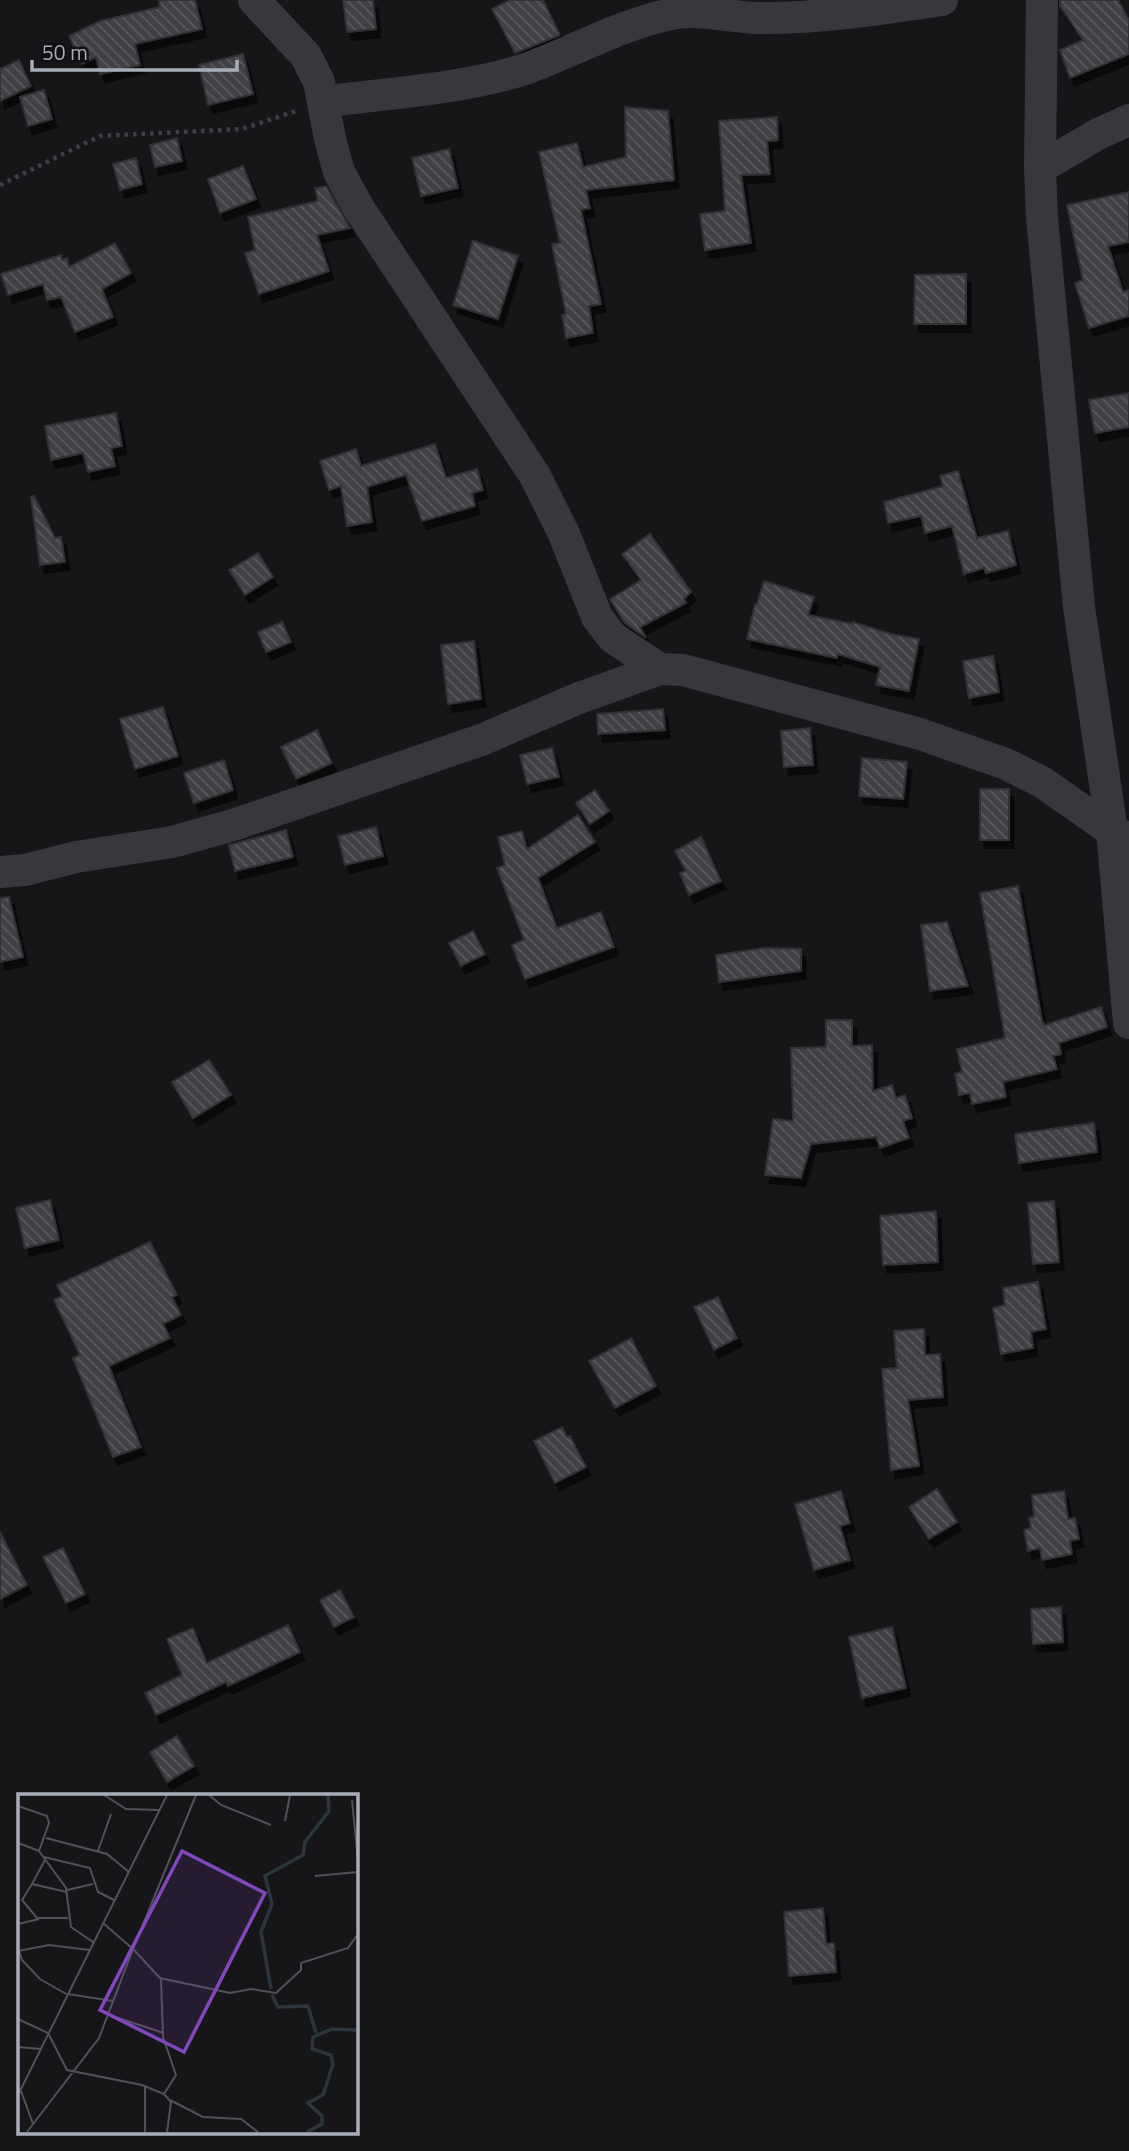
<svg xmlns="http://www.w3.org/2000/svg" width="1129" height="2151" viewBox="0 0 1129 2151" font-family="'Titillium Web',sans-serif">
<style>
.building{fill:url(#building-back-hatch);stroke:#303034;stroke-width:2;filter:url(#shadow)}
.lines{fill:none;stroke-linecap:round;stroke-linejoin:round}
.path{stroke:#3d3f44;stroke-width:4.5;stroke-dasharray:3.5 5;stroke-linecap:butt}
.street{stroke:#37383d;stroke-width:32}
.inset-river{fill:none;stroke:#2c353c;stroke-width:3.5}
.inset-road{fill:none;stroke:#505258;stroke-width:2}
.view{fill:#8446be;fill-opacity:0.15;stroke:#8446be;stroke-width:3.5}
.inset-edge{fill:none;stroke:#a8adb8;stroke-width:3.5}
</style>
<defs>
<pattern id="building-back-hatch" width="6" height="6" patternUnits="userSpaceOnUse" patternTransform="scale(1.75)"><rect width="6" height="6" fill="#404145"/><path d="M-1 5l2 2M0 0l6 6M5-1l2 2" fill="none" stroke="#595a5e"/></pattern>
<filter id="shadow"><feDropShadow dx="4.5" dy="8" stdDeviation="0" flood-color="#0009"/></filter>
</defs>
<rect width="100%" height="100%" fill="#161618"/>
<g class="building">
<polygon points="159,0 195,0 202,29 135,44 140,65 100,74 96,57 82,64 69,36 100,21 160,7"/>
<polygon points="343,0 373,0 376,29 347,32"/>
<polygon points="510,0 543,0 560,35 515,53 492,9"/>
<polygon points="1060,0 1118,0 1129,20 1129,54 1070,78 1060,50 1083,40 1060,6"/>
<polygon points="243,54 253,94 208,105 199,65"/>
<polygon points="19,60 31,86 0,101 0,69"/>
<polygon points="44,90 52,119 28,126 20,97"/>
<polygon points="625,107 668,111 674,180 586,190 590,208 581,210 601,304 589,306 593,333 566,338 562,315 566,314 552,244 560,243 539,152 577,143 583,167 626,157"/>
<polygon points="777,117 778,140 767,141 770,174 741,175 751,243 705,250 700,214 725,211 719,121"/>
<polygon points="177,138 182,161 155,167 150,145"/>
<polygon points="449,149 458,188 421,196 412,158"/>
<polygon points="136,158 142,184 120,190 113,164"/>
<polygon points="243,166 256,199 220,213 208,179"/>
<polygon points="326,186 350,228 317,235 329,271 259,294 245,253 255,250 248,217 318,201 315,188"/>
<polygon points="1129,192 1129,242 1108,246 1123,292 1129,290 1129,316 1089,328 1075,283 1083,280 1067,205"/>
<polygon points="473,241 518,256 498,319 453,305"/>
<polygon points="115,243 131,273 102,289 113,317 75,332 61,297 47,300 43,284 8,295 1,274 61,255 62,260 67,258 69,267"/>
<polygon points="966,274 966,324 914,324 915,275"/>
<polygon points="1129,393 1129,427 1095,433 1089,400"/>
<polygon points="116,413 122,446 111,448 115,466 88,472 83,453 51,460 45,426"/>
<polygon points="435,444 446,478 477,469 483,490 472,493 475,506 422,521 406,475 367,487 372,522 347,526 341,486 329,490 320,461 356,449 361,466"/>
<polygon points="958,471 977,538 1008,531 1016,565 986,573 984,568 964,574 952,526 925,533 921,516 888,523 884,502 943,486 940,476"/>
<polygon points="34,496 55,538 61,537 65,562 40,565 31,497"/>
<polygon points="650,534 691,592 684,599 686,603 640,627 646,638 625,623 610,599 641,580 622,554"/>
<polygon points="258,553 273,577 245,595 229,570"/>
<polygon points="764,581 814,597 808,615 853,624 853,622 891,634 919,639 909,691 876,685 880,667 838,654 837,658 747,639 755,604 757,604"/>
<polygon points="282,622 291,642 266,652 258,632"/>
<polygon points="474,641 481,699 448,704 441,645"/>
<polygon points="993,656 999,692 969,698 963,661"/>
<polygon points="163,707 178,756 135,769 120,719"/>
<polygon points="663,709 665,730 598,734 597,714"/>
<polygon points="810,728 813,765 784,767 781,731"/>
<polygon points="317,730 332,763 296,779 281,747"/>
<polygon points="552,748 559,777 527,784 520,755"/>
<polygon points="862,758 907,762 903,799 859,796"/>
<polygon points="224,760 233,790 194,803 184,773"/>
<rect x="980" y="789" width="29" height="51"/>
<polygon points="595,790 609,811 590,824 576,803"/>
<polygon points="578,815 595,842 538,878 557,928 601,912 614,947 525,979 512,945 524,940 497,868 505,865 498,837 522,831 527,849"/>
<polygon points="376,827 383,856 345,865 338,836"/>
<polygon points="286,830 293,857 235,871 229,845"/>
<polygon points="701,837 721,881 689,895 680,873 686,871 675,851"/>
<polygon points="1018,886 1042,1021 1045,1025 1101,1007 1107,1027 1059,1043 1061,1054 1053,1056 1057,1069 1003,1082 1006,1097 972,1104 970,1093 959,1095 955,1074 962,1072 957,1049 1005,1038 980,893"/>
<polygon points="9,897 23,957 0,962 0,898"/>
<polygon points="947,922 968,986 930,991 921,925"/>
<polygon points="473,931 485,954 461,966 449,943"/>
<polygon points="764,948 801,949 801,971 719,982 716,955"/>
<polygon points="826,1020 852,1020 852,1046 872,1045 873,1091 892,1085 896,1098 905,1095 912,1118 903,1121 909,1138 880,1148 876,1137 811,1144 801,1178 765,1175 773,1119 793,1121 791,1048 826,1047"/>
<polygon points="209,1060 231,1095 193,1118 172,1082"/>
<polygon points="1094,1123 1097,1152 1019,1163 1015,1134"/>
<polygon points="50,1200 59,1240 25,1248 16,1208"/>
<polygon points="1054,1201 1059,1262 1033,1264 1028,1203"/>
<polygon points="936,1211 938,1262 883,1265 880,1216"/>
<polygon points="150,1242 177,1295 172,1297 181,1315 163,1324 170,1338 109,1366 141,1447 113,1457 73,1358 80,1355 54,1300 62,1296 57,1285"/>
<polygon points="1038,1282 1046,1329 1031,1332 1033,1348 1001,1354 993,1308 1005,1305 1003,1288"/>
<polygon points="718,1297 737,1338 714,1350 694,1307"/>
<polygon points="924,1329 925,1355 940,1354 943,1397 908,1400 919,1466 891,1470 882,1369 897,1368 894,1331"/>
<polygon points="631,1338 656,1386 615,1408 589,1361"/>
<polygon points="562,1427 567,1437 570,1436 586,1467 555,1483 534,1441"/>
<polygon points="937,1489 957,1522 929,1539 909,1507"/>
<polygon points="841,1491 850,1523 840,1526 850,1560 814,1570 795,1504"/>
<polygon points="1064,1491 1068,1519 1075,1518 1079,1539 1070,1541 1072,1554 1042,1560 1040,1548 1028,1551 1024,1530 1031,1528 1029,1518 1034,1517 1032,1495"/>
<polygon points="0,1532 27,1585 0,1599"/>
<polygon points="63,1548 85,1594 66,1603 43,1557"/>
<polygon points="340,1590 354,1617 334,1627 320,1600"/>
<polygon points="1061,1607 1063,1642 1033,1644 1031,1609"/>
<polygon points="288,1625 300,1652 228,1686 226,1682 156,1715 145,1693 182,1675 167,1639 193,1628 207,1663"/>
<polygon points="892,1627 906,1688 862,1698 849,1637"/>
<polygon points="177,1736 194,1766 167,1782 150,1752"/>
<polygon points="823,1908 826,1944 834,1943 836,1972 789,1976 784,1912"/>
</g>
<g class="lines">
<polyline class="path" points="0,185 100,136 242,129 296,111"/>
<g class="street">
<polyline points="254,0 306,56 319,82 330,139 339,172 358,207 534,474 564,534 597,617 612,637 660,669"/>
<polyline points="1042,0 1040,168 1042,218 1079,607 1112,831"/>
<path d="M323 102C388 93 466 89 528 68 574 51 618 26 667 15 699 7 730 18 762 18 823 18 882 9 942 0"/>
<polyline points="1040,168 1098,134 1129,120"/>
<polyline points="1129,839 1112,831 1129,1023"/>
<polyline points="0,872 25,870 76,857 172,842 233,825 481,740 579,698 660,669 683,670 920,734 1006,764 1042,782 1112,831"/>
</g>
</g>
<g transform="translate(18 1794)">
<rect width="340" height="340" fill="#161618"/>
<path class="inset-river" d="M253 195 243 138 254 110 247 82 285 61 287 48 311 17 310 1M254 201 260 213 290 212 298 239M289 338 304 330V322L290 309 305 301 315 270 313 261 294 255 295 243 314 235 340 236"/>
<path class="inset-road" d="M86 1 108 15 141 16M191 1 203 11 253 31M334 6 340 67M0 12 29 22 31 29 21 57 0 49M267 27 272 1M28 44 89 60 111 78M21 57 48 94 53 133 75 148M80 57 93 20M26 63 72 74 80 98 96 106M27 66 14 90 49 98M297 82 340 78M14 90 4 106 19 124H50M49 96 75 90M85 129 115 155 178 1M0 130 21 125M115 155 142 184 212 199 233 195 258 199 283 176V169L330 154 340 140M0 157 31 151 71 156M1 157 4 166 22 185 50 201M143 185 145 243 158 281 146 300M50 200 95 207M88 220 146 239M0 225 30 239 49 276 124 291 146 300 153 308 149 338M0 253 23 255M3 297 15 330M0 301 149 1M152 306 185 323 223 325 240 338M9 338 81 244 115 155M127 338V292"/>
<path class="view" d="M164 57 247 99 166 258 82 216Z"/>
<rect width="340" height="340" class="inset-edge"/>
</g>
<path d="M32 60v10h205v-10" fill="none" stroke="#a8adb8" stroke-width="3.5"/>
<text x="42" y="60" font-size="21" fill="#a8adb8" stroke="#111113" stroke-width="5" paint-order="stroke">50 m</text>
</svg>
